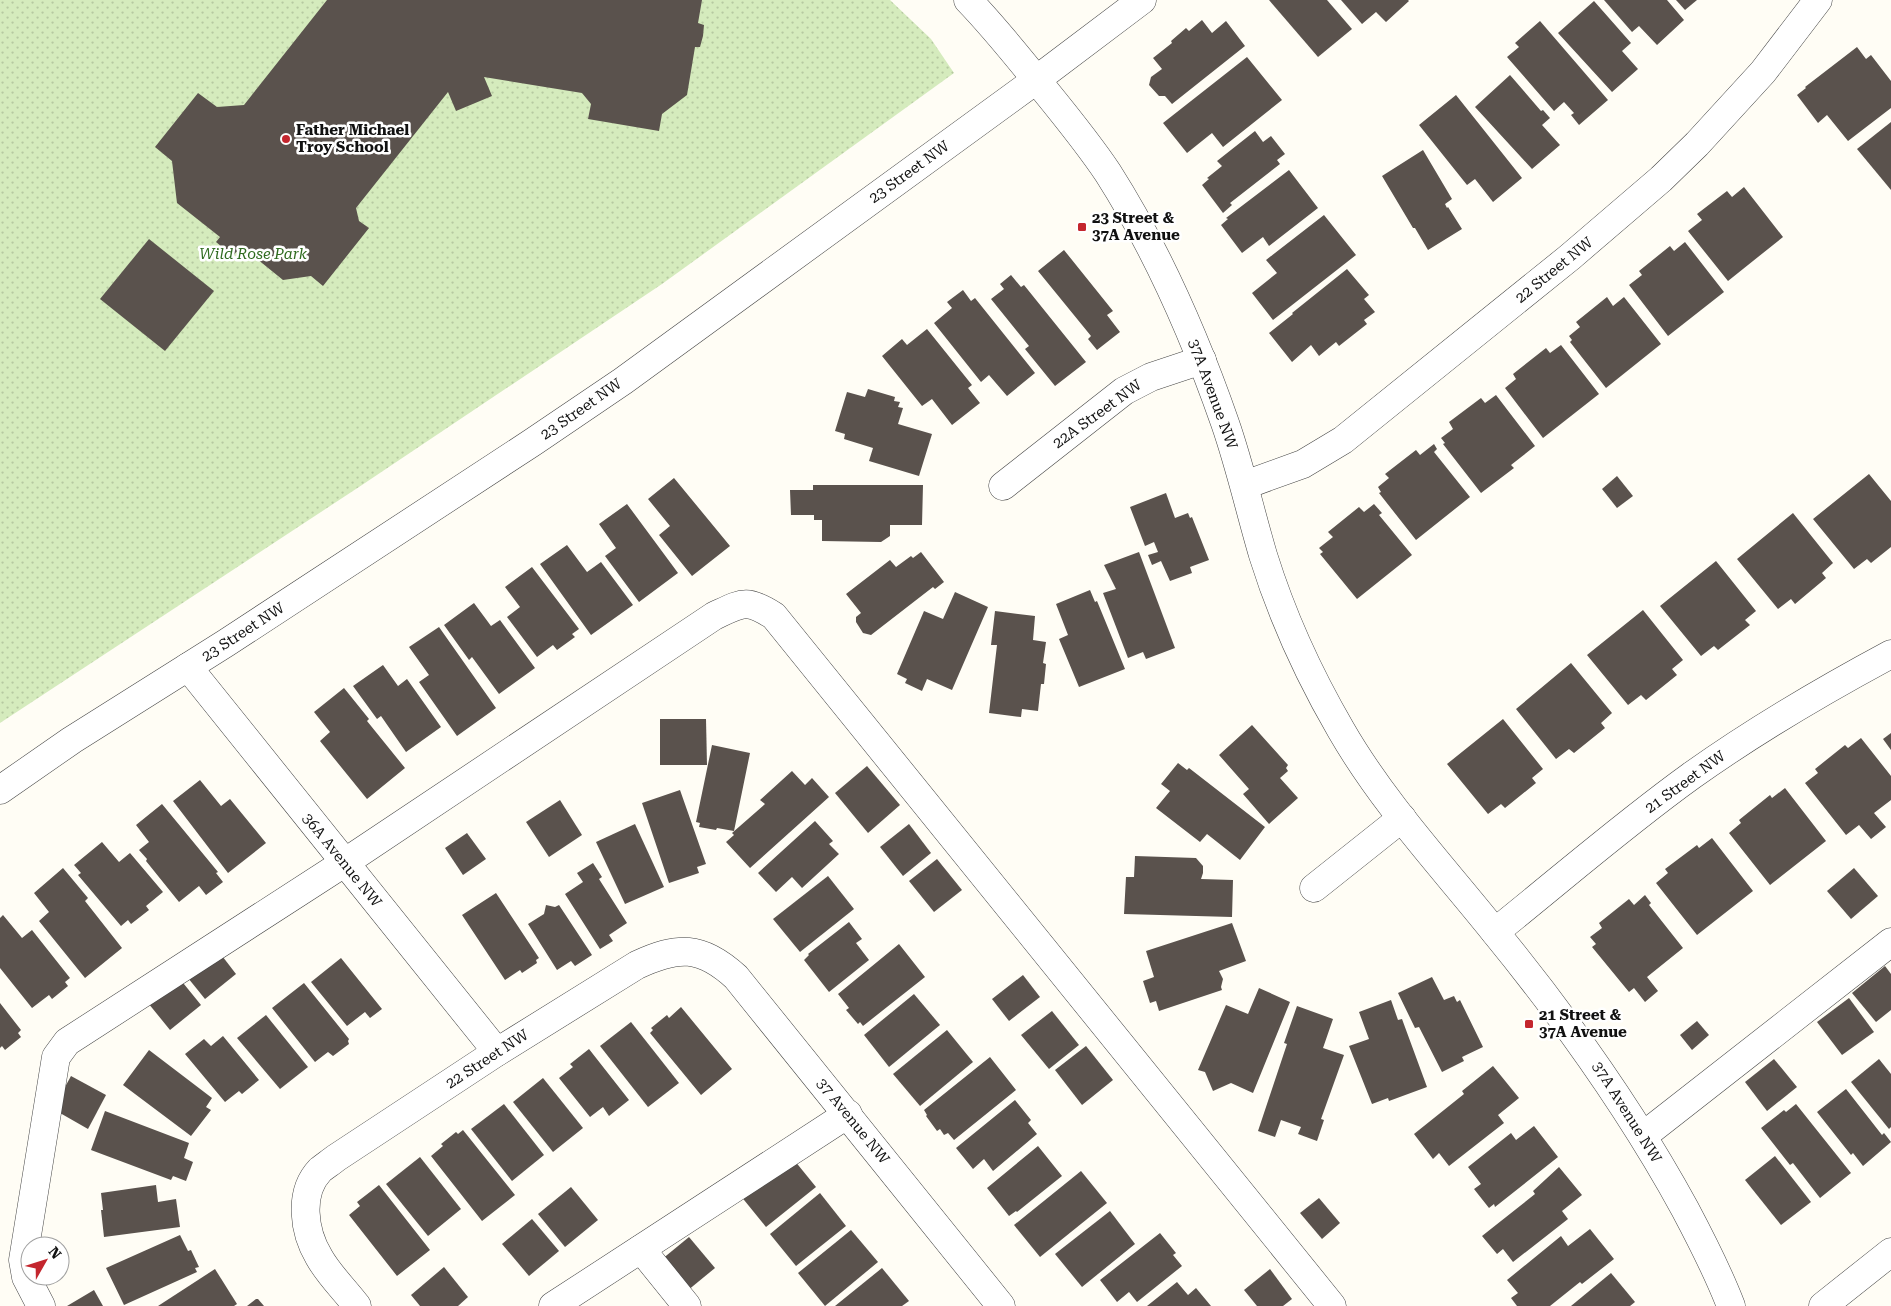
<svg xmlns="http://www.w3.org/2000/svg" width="1891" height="1306" viewBox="0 0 1891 1306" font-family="'Roboto Serif',serif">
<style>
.park{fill:url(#park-dots)}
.building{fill:#5a524d}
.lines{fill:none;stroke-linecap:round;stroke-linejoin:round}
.minor-casing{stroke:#444;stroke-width:29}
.minor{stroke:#fff;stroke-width:28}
.poi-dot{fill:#c4262e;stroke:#fff;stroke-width:2}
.labels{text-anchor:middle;stroke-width:5;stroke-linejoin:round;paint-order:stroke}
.poi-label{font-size:15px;font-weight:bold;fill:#111;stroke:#fff;text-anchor:start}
.street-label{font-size:15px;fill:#111;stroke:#fff}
.park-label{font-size:15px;font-style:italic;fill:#2f6b1f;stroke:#fff}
</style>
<defs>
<pattern id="park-dots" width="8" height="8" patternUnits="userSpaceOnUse" patternTransform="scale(1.25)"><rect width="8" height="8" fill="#d5ebbd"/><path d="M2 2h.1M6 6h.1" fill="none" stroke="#b6c8a1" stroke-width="1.8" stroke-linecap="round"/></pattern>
</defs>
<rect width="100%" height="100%" fill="#fffdf5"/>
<polygon class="park" points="0,0 890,0 931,39 954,73 662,284 362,485 0,723"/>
<g class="building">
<polygon points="327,0 702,0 698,23 704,25 703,36 700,47 695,47 687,95 662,114 659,131 588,119 591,104 582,93 484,77 492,96 456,111 448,92 356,208 359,221 369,228 323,286 311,276 283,280 241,246 233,256 216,242 220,237 177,203 172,161 155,147 198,93 217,107 244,105"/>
<polygon points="1269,0 1327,0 1352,29 1318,57"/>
<polygon points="1341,0 1408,0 1409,1 1386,22 1376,12 1362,24"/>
<polygon points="1604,0 1667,0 1684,20 1657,45 1639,26 1632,32"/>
<polygon points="1676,0 1697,0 1685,10"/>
<polygon points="1594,1 1631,43 1622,51 1638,69 1612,92 1558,33"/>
<polygon points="1202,20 1212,33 1226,21 1245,46 1172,104 1165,96 1159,96 1149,85 1151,77 1162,69 1153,58 1172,43 1171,41 1186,28 1189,31"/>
<polygon points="1540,21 1608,100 1579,125 1571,115 1574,113 1564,102 1554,111 1507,57 1519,47 1515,43"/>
<polygon points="1857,47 1866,59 1871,55 1891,81 1891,108 1848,141 1827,115 1818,123 1797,95 1806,88 1805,87"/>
<polygon points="1247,57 1282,100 1223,147 1212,133 1187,153 1163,123"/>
<polygon points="1510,75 1541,111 1543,110 1550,118 1542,125 1560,145 1532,169 1475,107"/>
<polygon points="1456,95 1522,178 1493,202 1475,179 1467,185 1419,125"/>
<polygon points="1891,122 1891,190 1857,149"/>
<polygon points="1255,131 1263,142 1271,136 1285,154 1277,160 1280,164 1230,203 1232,205 1223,213 1202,185 1209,179 1207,178 1222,166 1217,161"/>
<polygon points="1423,150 1452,199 1445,204 1447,208 1448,207 1462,229 1428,250 1415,228 1413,228 1382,176"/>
<polygon points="1289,170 1318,208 1269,246 1263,237 1242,253 1221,225 1228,219 1226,218"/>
<polygon points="1744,187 1783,237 1728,281 1688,231 1702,220 1697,214 1727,191 1732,197"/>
<polygon points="1324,215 1356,255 1273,320 1252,293 1277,273 1266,260"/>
<polygon points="149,239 214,291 165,351 100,299"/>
<polygon points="1685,242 1724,292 1668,336 1629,285 1642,275 1639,271 1670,246 1674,251"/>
<polygon points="1064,250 1113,311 1107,315 1120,332 1097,350 1088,339 1091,336 1038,271"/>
<polygon points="1347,269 1369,295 1364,299 1375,312 1364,320 1367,324 1339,346 1336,342 1319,356 1311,345 1292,362 1269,333 1293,314 1292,313"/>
<polygon points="1011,275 1021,287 1024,285 1086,362 1055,386 1025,349 1029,346 991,299 1004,289 1000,284"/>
<polygon points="963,290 971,301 975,298 1035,373 1007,396 989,375 981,382 934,323 952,308 947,302"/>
<polygon points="1607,297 1613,306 1624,297 1661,344 1606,388 1570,342 1572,340 1569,336 1580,327 1576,322"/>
<polygon points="927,329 972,385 968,388 980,403 952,425 932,399 922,406 882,356 902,339 907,345"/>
<polygon points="1561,345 1599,394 1543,438 1505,388 1516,379 1513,374 1546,348 1550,353"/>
<polygon points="868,389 895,397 894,401 900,402 898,407 903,408 898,424 932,434 919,476 869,461 873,448 844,439 845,434 835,431 847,392 865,397"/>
<polygon points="1496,395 1535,446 1511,465 1514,468 1481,493 1443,444 1445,443 1441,438 1453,429 1449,422 1481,398 1485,403"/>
<polygon points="1434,444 1437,449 1434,452 1470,497 1416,540 1379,493 1381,492 1378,487 1389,478 1385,474 1416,450 1420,455"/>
<polygon points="1869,474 1891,501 1891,547 1871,563 1867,559 1854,569 1813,519"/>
<polygon points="1617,476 1633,496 1617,508 1602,489"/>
<polygon points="674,478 730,546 692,576 659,535 670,526 648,499"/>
<polygon points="813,485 923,485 922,525 890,525 890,536 881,542 822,541 822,520 814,520 814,515 791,515 790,490 813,490"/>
<polygon points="1166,493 1175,518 1188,513 1190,518 1192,517 1209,560 1190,567 1192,573 1170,581 1161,561 1152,565 1148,555 1158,552 1154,542 1145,546 1130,507"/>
<polygon points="627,504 678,573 639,602 605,556 616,548 599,524"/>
<polygon points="1374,504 1382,513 1379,515 1412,555 1357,599 1320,554 1323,552 1319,548 1333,537 1328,532 1359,507 1364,512"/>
<polygon points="1793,513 1833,563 1822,573 1826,578 1795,604 1791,599 1778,609 1737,559"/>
<polygon points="567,545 587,572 601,562 633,605 591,635 540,564"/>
<polygon points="921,552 944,582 935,589 933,587 871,635 863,633 856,622 856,617 861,613 846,594 890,560 896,567 911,556 913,558"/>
<polygon points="1139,552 1175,648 1146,659 1143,652 1128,658 1103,593 1116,589 1104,565"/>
<polygon points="1716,561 1756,611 1745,620 1750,625 1718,650 1714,646 1701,656 1660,606"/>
<polygon points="532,567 579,629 572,634 575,637 557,650 553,645 537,657 507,617 520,607 505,587"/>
<polygon points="1090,590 1095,602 1097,601 1125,669 1079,687 1059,639 1068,635 1056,604"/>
<polygon points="955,592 988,607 952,690 927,679 922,691 905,683 907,679 897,674 924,611 943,619"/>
<polygon points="474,603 491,626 500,620 535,668 499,694 472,657 469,660 444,625"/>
<polygon points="1643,610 1683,660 1672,669 1677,675 1646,700 1641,695 1628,705 1587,655"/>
<polygon points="995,611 1035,616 1033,640 1046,642 1043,663 1046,664 1044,684 1041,684 1038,711 1022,709 1021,717 989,713 997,645 991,645"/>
<polygon points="439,627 496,708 457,736 419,682 429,675 409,647"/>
<polygon points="1571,663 1612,713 1601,723 1605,728 1574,753 1569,749 1556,759 1516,709"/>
<polygon points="383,665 398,686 407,679 441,727 406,752 381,716 377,719 353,686"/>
<polygon points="344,688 369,719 367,721 405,768 367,799 320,741 330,732 314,712"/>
<polygon points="660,719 706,719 707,765 660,765"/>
<polygon points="1503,719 1543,769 1532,778 1536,783 1505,808 1501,804 1488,814 1447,764"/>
<polygon points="1252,725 1288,765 1286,768 1288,771 1280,778 1298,798 1269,824 1243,794 1249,789 1219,755"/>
<polygon points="1891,733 1891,750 1883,739"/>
<polygon points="1861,738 1891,776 1891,800 1874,813 1886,827 1871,839 1859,825 1846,835 1805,783 1818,773 1815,769 1845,745 1848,748"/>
<polygon points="712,745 750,753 734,831 717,828 716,830 699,827 700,823 696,822"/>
<polygon points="1178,763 1187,770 1189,768 1265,827 1240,860 1207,834 1200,842 1156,808 1170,791 1161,784"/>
<polygon points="867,766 900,805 868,833 835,793"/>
<polygon points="792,771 805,785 812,778 829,797 750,868 726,842 734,835 732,833 765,804 760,800"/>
<polygon points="200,780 221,806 230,799 266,843 228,873 173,801"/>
<polygon points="1785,788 1826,841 1770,885 1729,833 1741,823 1739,820 1770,795 1772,798"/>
<polygon points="680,790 706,864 697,867 699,873 669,883 642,803"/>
<polygon points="560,800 582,835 549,857 526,822"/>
<polygon points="162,804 218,872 216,873 223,882 206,895 199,886 179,902 146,861 147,859 139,850 149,842 136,825"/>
<polygon points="815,821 833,841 829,844 839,854 802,888 792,877 776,892 758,873"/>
<polygon points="635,824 664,887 625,904 596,842"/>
<polygon points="909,824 931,853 903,876 880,847"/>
<polygon points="467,833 486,859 463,875 445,848"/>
<polygon points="1712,838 1753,891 1697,935 1656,883 1668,873 1665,869 1697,845 1699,848"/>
<polygon points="102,842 119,862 130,853 163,892 146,906 149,910 131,924 128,920 121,926 78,875 81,873 74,865"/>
<polygon points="1135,856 1196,858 1203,866 1203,873 1201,879 1233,880 1232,917 1124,914 1126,877 1134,877"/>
<polygon points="937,859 962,890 934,912 909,881"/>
<polygon points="593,863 602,877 599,879 627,923 609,935 613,941 600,949 565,894 583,882 577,873"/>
<polygon points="63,868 88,898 85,901 122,948 85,978 39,921 49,912 34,893"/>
<polygon points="1854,868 1878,896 1851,919 1827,891"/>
<polygon points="828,876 854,909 800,952 773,919"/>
<polygon points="496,893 539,958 536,960 537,963 522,973 520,970 505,980 462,915"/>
<polygon points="1645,895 1651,903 1649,905 1683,948 1647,977 1658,991 1645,1002 1634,988 1629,992 1592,947 1596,944 1590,937 1602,928 1599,923 1629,899 1634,905"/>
<polygon points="546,905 555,907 559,905 592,955 575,966 571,961 557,970 528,924 544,914"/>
<polygon points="3,915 22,938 32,930 70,978 65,982 68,986 52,999 49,995 32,1008 0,968 0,918"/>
<polygon points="849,922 862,939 856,943 869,960 829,992 804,960 809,955 808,954"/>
<polygon points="1232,923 1246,961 1219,971 1223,979 1221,987 1222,990 1159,1011 1156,1001 1150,1003 1143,981 1154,977 1146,951"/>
<polygon points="899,944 925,977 863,1026 860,1022 858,1024 846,1010 849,1008 838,994"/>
<polygon points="216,948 236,974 205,999 184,973"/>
<polygon points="341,958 382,1009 370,1018 365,1012 347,1026 311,982"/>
<polygon points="1885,966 1891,974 1891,1010 1876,1022 1852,993"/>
<polygon points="175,973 201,1005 170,1030 144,998"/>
<polygon points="1023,975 1040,997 1009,1021 992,999"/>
<polygon points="1432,977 1444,1000 1454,996 1457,1002 1460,1000 1483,1047 1462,1057 1464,1061 1442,1072 1419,1027 1415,1028 1398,993"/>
<polygon points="304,983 349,1039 348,1041 349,1044 333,1056 328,1052 315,1062 272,1008"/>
<polygon points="1259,988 1290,1002 1253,1093 1231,1083 1213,1091 1205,1072 1198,1070 1226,1005 1248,1014"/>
<polygon points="914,994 940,1025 889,1067 864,1035"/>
<polygon points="1849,998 1874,1032 1842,1055 1817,1022"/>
<polygon points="1391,1000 1398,1020 1402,1019 1427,1087 1389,1101 1388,1098 1372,1104 1349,1046 1369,1039 1359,1012"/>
<polygon points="0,1003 21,1030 18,1033 21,1037 5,1050 2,1046 0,1048"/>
<polygon points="1297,1006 1333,1019 1323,1048 1344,1055 1321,1119 1324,1120 1317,1141 1298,1134 1301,1127 1281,1120 1275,1137 1258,1131 1287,1044 1284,1043"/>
<polygon points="681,1007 732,1069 701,1095 650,1033 653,1030 651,1028 667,1015 669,1018"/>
<polygon points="1052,1011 1079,1045 1049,1069 1021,1035"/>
<polygon points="266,1015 308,1067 280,1089 237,1038"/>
<polygon points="1697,1021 1709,1035 1692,1050 1680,1035"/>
<polygon points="631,1022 679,1083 648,1107 600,1046"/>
<polygon points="947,1030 973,1062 920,1106 893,1074"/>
<polygon points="223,1036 259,1080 242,1094 239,1091 225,1102 185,1054 204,1039 211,1046"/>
<polygon points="1086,1046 1113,1080 1082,1105 1055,1070"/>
<polygon points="589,1049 629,1100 609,1116 603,1107 590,1117 559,1078 573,1067 570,1064"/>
<polygon points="149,1050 212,1098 206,1107 211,1110 191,1136 123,1085"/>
<polygon points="990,1057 1016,1090 954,1140 948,1133 944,1135 940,1129 937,1131 926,1116 927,1115 924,1110"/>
<polygon points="1774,1059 1797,1087 1767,1111 1745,1082"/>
<polygon points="1879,1059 1891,1074 1891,1127 1889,1129 1851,1082"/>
<polygon points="1493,1066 1519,1098 1498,1115 1504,1123 1449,1166 1439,1153 1433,1159 1414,1134 1464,1094 1462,1091"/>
<polygon points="71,1076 106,1095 88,1129 53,1109"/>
<polygon points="543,1078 583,1128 553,1152 513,1102"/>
<polygon points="1846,1089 1882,1135 1884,1133 1891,1142 1863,1166 1853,1153 1851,1155 1817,1112"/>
<polygon points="1015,1100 1031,1120 1028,1123 1037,1134 993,1171 984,1159 973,1169 956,1148"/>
<polygon points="504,1104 544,1155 512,1181 471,1129"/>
<polygon points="1796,1104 1851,1173 1820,1198 1793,1163 1790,1165 1761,1128 1784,1110 1786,1112"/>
<polygon points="105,1111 189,1143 184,1158 193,1162 186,1181 173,1176 171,1180 91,1150"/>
<polygon points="1534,1126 1558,1157 1495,1207 1494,1204 1489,1208 1474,1189 1481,1184 1468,1167 1511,1133 1516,1140"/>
<polygon points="463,1130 515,1195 482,1221 431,1156 443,1146 441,1144 456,1132 458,1134"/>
<polygon points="1038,1146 1062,1176 1017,1212 1016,1211 1009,1216 987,1188"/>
<polygon points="790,1155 816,1187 766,1227 740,1195"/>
<polygon points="1775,1156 1811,1202 1781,1225 1745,1180"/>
<polygon points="420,1157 461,1209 428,1236 386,1184"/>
<polygon points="1559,1167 1582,1195 1562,1211 1568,1219 1513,1262 1503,1249 1497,1254 1482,1236 1535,1194 1533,1191"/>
<polygon points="1081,1171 1107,1203 1040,1257 1014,1225"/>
<polygon points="156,1185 158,1202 176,1199 180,1227 104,1237 101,1210 103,1210 101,1193"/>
<polygon points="379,1185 430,1250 397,1276 349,1215 360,1206 357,1202"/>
<polygon points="571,1187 598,1220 565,1247 538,1214"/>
<polygon points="820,1193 846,1226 796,1266 770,1234"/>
<polygon points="1319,1198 1340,1223 1322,1239 1300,1213"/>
<polygon points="1110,1211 1135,1244 1082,1287 1055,1254"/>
<polygon points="532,1219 559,1251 529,1276 502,1244"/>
<polygon points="1590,1229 1614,1259 1582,1284 1580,1282 1550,1306 1517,1306 1511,1298 1518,1293 1507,1280 1561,1236 1568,1246"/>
<polygon points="851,1230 878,1262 825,1306 798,1273"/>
<polygon points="1160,1233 1176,1253 1173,1255 1182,1266 1137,1302 1129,1292 1117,1302 1100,1280"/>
<polygon points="180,1235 188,1251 191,1250 199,1267 195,1268 197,1272 124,1305 106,1268"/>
<polygon points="689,1237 715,1268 687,1291 661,1260"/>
<polygon points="444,1267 468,1297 458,1306 420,1306 411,1295"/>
<polygon points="882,1268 909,1301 902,1306 835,1306"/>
<polygon points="215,1269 237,1304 234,1306 158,1306"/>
<polygon points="1270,1269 1292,1299 1283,1306 1257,1306 1244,1290"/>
<polygon points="1611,1273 1635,1302 1630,1306 1571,1306"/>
<polygon points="1177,1282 1188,1295 1196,1288 1211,1306 1147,1306"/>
<polygon points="94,1290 103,1306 67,1306"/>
<polygon points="256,1299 258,1299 264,1306 247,1306"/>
</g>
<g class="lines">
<g class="minor-casing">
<g id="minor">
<path d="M968 0C995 28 1019 58 1043 88 1065 115 1088 143 1108 173 1157 250 1195 337 1225 423 1240 466 1250 511 1263 555 1282 616 1309 675 1341 730 1383 803 1442 866 1494 931 1566 1019 1631 1110 1685 1209 1702 1241 1718 1272 1731 1306"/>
<polyline points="1245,485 1303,464 1343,440 1570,257 1661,179 1697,144 1763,72 1818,0"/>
<polyline points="1003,486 1124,391 1151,377 1202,360"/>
<polyline points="188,667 497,1052"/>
<polyline points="0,790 72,740 226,643 533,442 623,381 1036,80 1142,0"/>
<polyline points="1314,888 1402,818"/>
<path d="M1495 932C1560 880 1623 825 1691 776 1754 731 1822 691 1891 654"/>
<polyline points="1643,1136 1891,942"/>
<polyline points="641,1249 687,1306"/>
<path d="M41 1306 26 1277 23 1260 56 1057 67 1042 344 863 714 616C742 603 746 598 774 616L1332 1306"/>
<path d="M357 1306C345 1290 329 1275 319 1257 304 1232 298 1193 320 1170 325 1166 331 1162 336 1158L497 1052 637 965C678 946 701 945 736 977L1001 1306"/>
<polyline points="553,1306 848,1114"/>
<polyline points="1823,1306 1891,1252"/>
</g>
</g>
<use href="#minor" class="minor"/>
</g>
<g class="poi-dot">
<circle cx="286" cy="139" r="5"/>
<rect x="1077" y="222" width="10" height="10" rx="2.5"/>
<rect x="1524" y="1019" width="10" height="10" rx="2.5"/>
</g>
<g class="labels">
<g class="poi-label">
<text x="296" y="135">Father Michael<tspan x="296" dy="17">Troy School</tspan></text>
<text x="1092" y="223">23 Street &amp;<tspan x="1092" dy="17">37A Avenue</tspan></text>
<text x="1539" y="1020">21 Street &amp;<tspan x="1539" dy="17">37A Avenue</tspan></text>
</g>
<g class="street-label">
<text transform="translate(909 172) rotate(-36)" y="5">23 Street NW</text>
<text transform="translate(1554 270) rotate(-39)" y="5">22 Street NW</text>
<text transform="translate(1213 394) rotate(70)" y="5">37A Avenue NW</text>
<text transform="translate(581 409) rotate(-35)" y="5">23 Street NW</text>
<text transform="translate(1097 414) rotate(-36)" y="5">22A Street NW</text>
<text transform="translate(243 632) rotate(-33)" y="5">23 Street NW</text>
<text transform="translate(1685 782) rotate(-36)" y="5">21 Street NW</text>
<text transform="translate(342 860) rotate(51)" y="5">36A Avenue NW</text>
<text transform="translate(487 1059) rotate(-33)" y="5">22 Street NW</text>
<text transform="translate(1627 1112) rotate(58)" y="5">37A Avenue NW</text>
<text transform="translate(853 1121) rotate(51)" y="5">37 Avenue NW</text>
</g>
<g class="park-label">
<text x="253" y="259">Wild Rose Park</text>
</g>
</g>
<g transform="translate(45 1261) rotate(51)"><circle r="24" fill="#ffffff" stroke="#a0a0a0"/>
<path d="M0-4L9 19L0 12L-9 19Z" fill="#c4262e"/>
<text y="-8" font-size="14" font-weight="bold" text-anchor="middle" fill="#111111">N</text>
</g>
</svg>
